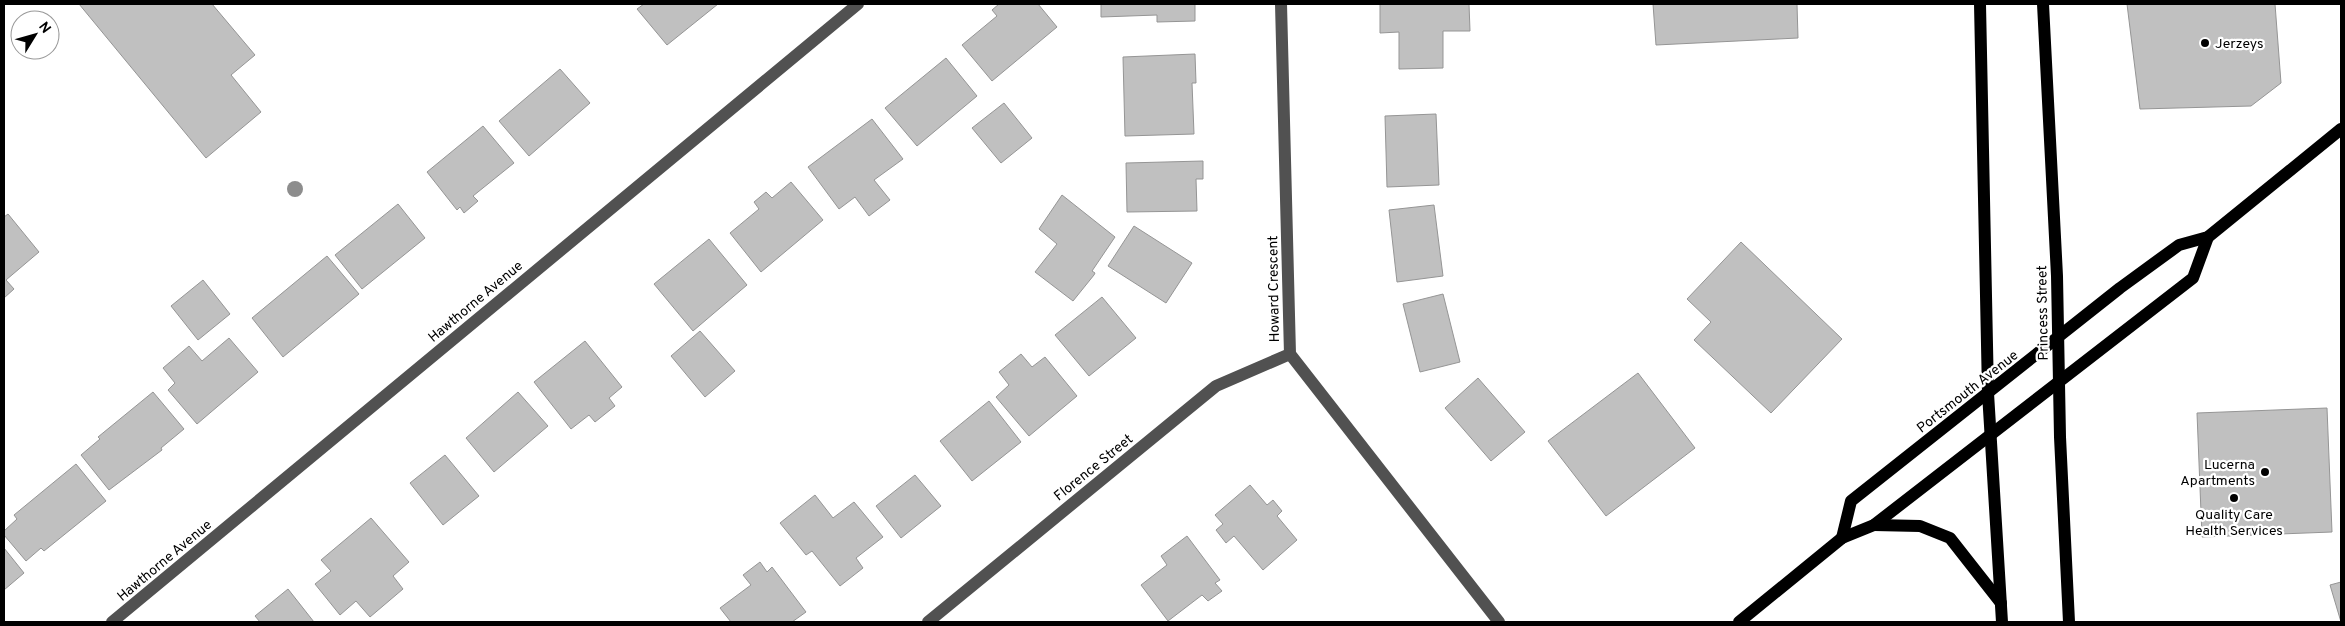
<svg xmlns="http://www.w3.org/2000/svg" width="2345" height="626" viewBox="0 0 2345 626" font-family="Overpass,sans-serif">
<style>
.building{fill:#c0c0c0;stroke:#959595}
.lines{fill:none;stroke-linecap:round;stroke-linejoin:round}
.minor{stroke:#515151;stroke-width:12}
.major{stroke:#000;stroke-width:12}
.tree{fill:#8d8d8d}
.poi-dot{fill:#000;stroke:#fff;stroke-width:2}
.labels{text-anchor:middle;stroke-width:4.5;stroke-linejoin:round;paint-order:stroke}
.poi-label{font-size:14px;fill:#000;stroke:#fff;text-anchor:start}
.street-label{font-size:14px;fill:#000;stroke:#fff}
</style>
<rect width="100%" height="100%" fill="#fff"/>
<g class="building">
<polygon points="79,4 212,4 255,55 231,75 261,112 206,158"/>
<polygon points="644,4 718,4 667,45 637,9"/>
<polygon points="999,4 1038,4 1057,27 992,81 962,45 997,16 992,10"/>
<polygon points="1101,4 1195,4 1195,21 1157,22 1157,15 1101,17"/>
<polygon points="1380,4 1469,4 1470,31 1443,31 1443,68 1399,69 1399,32 1380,33"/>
<polygon points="1653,4 1797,4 1798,38 1656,45"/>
<polygon points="2127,4 2275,4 2281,83 2251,106 2140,109"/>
<polygon points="1195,54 1196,83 1192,83 1194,134 1125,136 1123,57"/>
<polygon points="946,58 977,96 917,146 885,108"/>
<polygon points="560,69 590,103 529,156 499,121"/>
<polygon points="1004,103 1032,138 1001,163 972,128"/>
<polygon points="1436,114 1439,185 1387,187 1385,116"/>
<polygon points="872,119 903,159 874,180 890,200 869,216 855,197 839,209 808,167"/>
<polygon points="483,126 514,163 473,196 478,201 464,213 460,207 457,210 427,172"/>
<polygon points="1203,161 1203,179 1196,179 1197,211 1127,212 1126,163"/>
<polygon points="791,182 823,220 761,272 730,233 759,209 754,202 766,192 772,198"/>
<polygon points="1062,195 1115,237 1092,271 1095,273 1094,275 1073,301 1035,272 1057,244 1039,229"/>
<polygon points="398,204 425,238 362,289 335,255"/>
<polygon points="1434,205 1443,276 1397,282 1389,210"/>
<polygon points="8,214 39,252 6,280 14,289 4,298 4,217"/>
<polygon points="1134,226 1192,263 1166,303 1108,266"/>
<polygon points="709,239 747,285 693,331 654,284"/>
<polygon points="1741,242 1842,339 1771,413 1694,340 1711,322 1687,299"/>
<polygon points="327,256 359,294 283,357 252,318"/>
<polygon points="203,280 230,314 198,340 171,306"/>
<polygon points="1443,294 1460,362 1420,372 1403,304"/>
<polygon points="1102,297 1136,338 1089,376 1055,335"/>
<polygon points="700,331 735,371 705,397 671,356"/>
<polygon points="229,338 258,372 197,424 168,390 175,383 163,368 189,346 202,361"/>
<polygon points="585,341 622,387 609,398 615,406 595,422 589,415 571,429 534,382"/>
<polygon points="1021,354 1032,367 1045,357 1077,396 1029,436 996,397 1009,385 999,372"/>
<polygon points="1638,373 1695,448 1606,516 1548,441"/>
<polygon points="1478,378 1525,432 1491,461 1445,408"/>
<polygon points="153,392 184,429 161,448 162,450 109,490 81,455 100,439 98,437"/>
<polygon points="518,392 548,426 494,472 466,438"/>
<polygon points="989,401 1021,442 972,481 940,441"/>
<polygon points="2327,408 2332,532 2202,537 2197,413"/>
<polygon points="445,455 479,496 443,525 410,483"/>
<polygon points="76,464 106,501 44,551 41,548 26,561 4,535 4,531 17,519 14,515"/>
<polygon points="915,475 941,506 901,538 876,506"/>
<polygon points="1250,485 1267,505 1273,500 1282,511 1277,516 1297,540 1263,570 1234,536 1226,543 1216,530 1223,524 1215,515"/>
<polygon points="815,495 833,518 854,502 883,537 856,558 863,568 840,586 812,551 806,555 780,523"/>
<polygon points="371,518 409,562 393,576 403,589 370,617 356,601 340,615 315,584 331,571 321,560"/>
<polygon points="1187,536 1220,580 1215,583 1222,591 1208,601 1202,595 1168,621 1141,585 1167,565 1161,556"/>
<polygon points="4,548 24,573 4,590"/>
<polygon points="760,562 767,572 772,567 806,612 792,622 731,622 720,608 751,585 743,575"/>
<polygon points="2341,582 2341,622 2330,585"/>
<polygon points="288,589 314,622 260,622 255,616"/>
</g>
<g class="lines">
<g class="minor">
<polyline points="1281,4 1290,354 1499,622"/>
<polyline points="112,622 858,4"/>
<polyline points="928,622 1216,386 1290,354"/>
</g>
<g class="major">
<polyline points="1980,4 1988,393 2002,622"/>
<polyline points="2043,4 2057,276 2060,437 2069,622"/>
<polyline points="1874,525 1920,526 1950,538 2001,603"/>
<polyline points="1842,538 1851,501 2120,288 2179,245 2208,237 2341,129"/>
<polyline points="1739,622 1842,538 1874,525 2193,278 2208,237"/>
</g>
</g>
<circle class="tree" cx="295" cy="189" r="8"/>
<g class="poi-dot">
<circle cx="2205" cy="43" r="5"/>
<circle cx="2265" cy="472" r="5"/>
<circle cx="2234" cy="498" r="5"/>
</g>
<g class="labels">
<g class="poi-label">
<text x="2215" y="48">Jerzeys</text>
<text x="2255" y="469" text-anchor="end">Lucerna<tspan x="2255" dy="16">Apartments</tspan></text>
<text x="2234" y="519" text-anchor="middle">Quality Care<tspan x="2234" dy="16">Health Services</tspan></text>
</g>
<g class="street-label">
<text transform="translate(1273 289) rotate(-91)" y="5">Howard Crescent</text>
<text transform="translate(475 301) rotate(-40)" y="5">Hawthorne Avenue</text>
<text transform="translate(2042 313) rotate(-91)" y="5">Princess Street</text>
<text transform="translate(1967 391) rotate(-38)" y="5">Portsmouth Avenue</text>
<text transform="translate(1093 467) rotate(-39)" y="5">Florence Street</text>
<text transform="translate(164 560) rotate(-40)" y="5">Hawthorne Avenue</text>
</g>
</g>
<rect width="2345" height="626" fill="none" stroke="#000000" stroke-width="10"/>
<g transform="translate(35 35) rotate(53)"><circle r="24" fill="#ffffff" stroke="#999999"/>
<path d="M0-4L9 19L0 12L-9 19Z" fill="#000000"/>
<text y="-8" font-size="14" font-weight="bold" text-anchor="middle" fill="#000000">N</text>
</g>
</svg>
